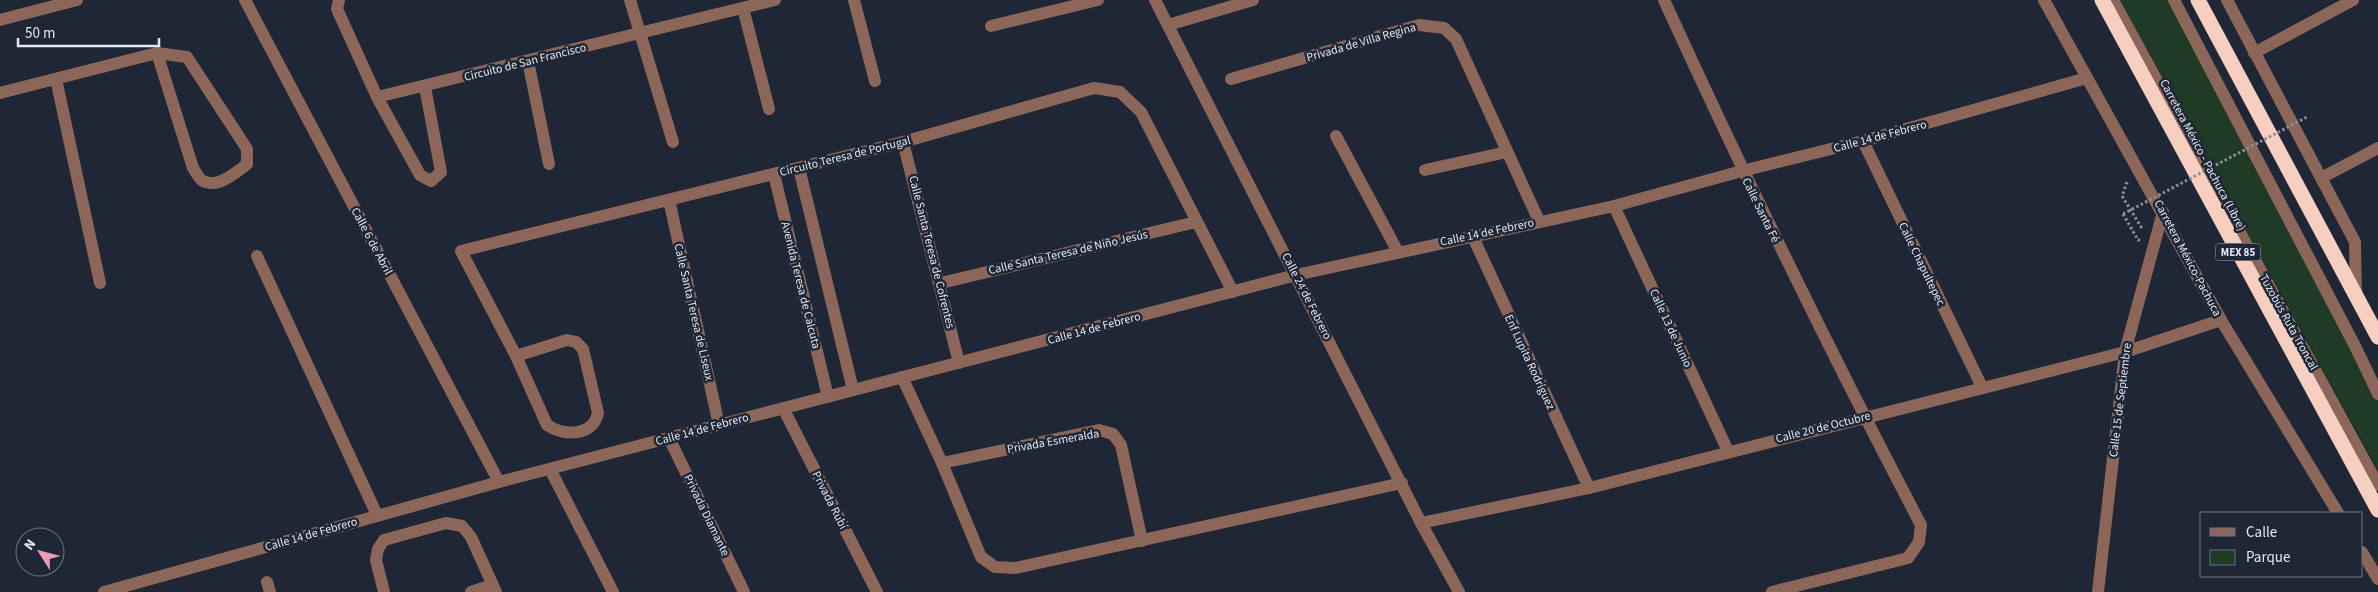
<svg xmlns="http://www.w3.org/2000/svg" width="2378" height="592" viewBox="0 0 2378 592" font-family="'Source Sans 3',sans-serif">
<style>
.green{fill:#1f3b26}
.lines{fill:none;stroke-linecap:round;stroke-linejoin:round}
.path{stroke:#898f9a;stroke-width:3;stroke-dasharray:2.5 2.5;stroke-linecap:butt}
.minor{stroke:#8c6658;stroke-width:12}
.highway{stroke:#f6cfc1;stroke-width:15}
.path-bridge{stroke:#898f9a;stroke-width:3;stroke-dasharray:2.5 2.5;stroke-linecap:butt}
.labels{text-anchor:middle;stroke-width:5;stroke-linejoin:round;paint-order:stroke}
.shield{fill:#1f2635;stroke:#a8adb8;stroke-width:1}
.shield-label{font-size:11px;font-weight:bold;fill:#e2e7f0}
.street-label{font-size:12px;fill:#e2e7f0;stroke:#1f2635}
</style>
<rect width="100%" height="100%" fill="#1f2635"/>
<polygon class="green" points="2120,0 2169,0 2378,399 2378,470"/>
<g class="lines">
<g class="path">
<polyline points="2127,182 2122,196 2143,230"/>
<polyline points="2123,214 2138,240 2140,240"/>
</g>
<g class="minor">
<polyline points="245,0 499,482"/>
<polyline points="339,0 337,9 377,97 420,175 431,181 441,172 425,87"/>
<polyline points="630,0 673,142"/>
<polyline points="854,0 875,81"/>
<polyline points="1155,0 1421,523 1459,592"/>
<path d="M1664 0C1745 177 1830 352 1921 525L1919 542 1908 558 1772 592"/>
<polyline points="2044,0 2221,320 2338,513"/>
<polyline points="2113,0 2378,485"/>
<polyline points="2174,0 2356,348 2378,394"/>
<polyline points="2227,0 2355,242 2356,296"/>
<polyline points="743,8 769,109"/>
<polyline points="0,20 77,0"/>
<polyline points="1168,25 1253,0"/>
<polyline points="991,26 1098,0"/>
<polyline points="2254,53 2353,0"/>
<polyline points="528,61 549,164"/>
<polyline points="56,79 100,283"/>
<polyline points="1231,79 1419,25 1444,28 1456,39 1539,221"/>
<path d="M0 93 157 53 187 57 247 149V164C237 172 217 189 203 181 199 179 196 172 193 168L157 53"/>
<polyline points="377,97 775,0"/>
<polyline points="1336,136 1398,252"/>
<polyline points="1863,141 1982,387"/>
<polyline points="903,142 959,363"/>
<polyline points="799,168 853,390"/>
<polyline points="1425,170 1507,152"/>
<polyline points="774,174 828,397"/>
<polyline points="2321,178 2378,148"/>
<polyline points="669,200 719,425"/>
<polyline points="1614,206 1728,451"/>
<polyline points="1472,235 1589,488"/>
<polyline points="257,256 377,515"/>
<polyline points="941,283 1196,222"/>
<path d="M516 356 567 340 576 342 583 349 598 413C593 437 563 436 547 425L516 356 461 251 903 142 1094 88 1120 92 1141 112 1233 292"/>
<polyline points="902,377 942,463 981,557 995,567 1016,568 1402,483"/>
<polyline points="783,408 877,592"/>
<polyline points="669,438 744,592"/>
<polyline points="942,463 1099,430 1113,434 1121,445 1142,541"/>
<polyline points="550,469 613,592"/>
<polyline points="1421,523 1589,488 2125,352 2221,320"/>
<polyline points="2362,552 2378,579"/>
<polyline points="267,582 270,592"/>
<polyline points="104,592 499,482 1296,275 1614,206 1742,171 1863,141 2087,78"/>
<polyline points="384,592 376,560 378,549 384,540 446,523 462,526 471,537 496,592"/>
<polyline points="471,592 492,585"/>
<polyline points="2098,592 2125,352 2163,212"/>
</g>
<g class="highway">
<polyline points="2102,0 2378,510"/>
<polyline points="2198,0 2378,337"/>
</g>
<polyline class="path-bridge" points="2123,214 2307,117"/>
</g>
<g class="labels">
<rect class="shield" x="2215.5" y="243.5" width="45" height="17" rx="4"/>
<g class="shield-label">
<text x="2238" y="256">MEX 85</text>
</g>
<g class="street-label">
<text transform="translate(1361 42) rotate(-16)" y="4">Privada de Villa Regina</text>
<text transform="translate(525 62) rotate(-14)" y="4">Circuito de San Francisco</text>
<text transform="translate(1880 136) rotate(-15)" y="4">Calle 14 de Febrero</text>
<text transform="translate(2203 155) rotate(62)" y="4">Carretera México - Pachuca (Libre)</text>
<text transform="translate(845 156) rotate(-14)" y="4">Circuito Teresa de Portugal</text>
<text transform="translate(1761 210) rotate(64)" y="4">Calle Santa Fé</text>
<text transform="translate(1487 232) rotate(-12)" y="4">Calle 14 de Febrero</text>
<text transform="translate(372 241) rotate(62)" y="4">Calle 6 de Abril</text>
<text transform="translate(932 252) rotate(76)" y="4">Calle Santa Teresa de Cofrentes</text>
<text transform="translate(1068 252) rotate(-13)" y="4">Calle Santa Teresa de Niño Jesús</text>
<text transform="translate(2188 258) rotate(62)" y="4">Carretera México-Pachuca</text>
<text transform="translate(1922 264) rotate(64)" y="4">Calle Chapultepec</text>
<text transform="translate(801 285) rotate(76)" y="4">Avenida Teresa de Calcuta</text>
<text transform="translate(1307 296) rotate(63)" y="4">Calle 24 de Febrero</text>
<text transform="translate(694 312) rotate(77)" y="4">Calle Santa Teresa de Liseux</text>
<text transform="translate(2289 322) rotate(61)" y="4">Tuzobús Ruta Troncal</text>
<text transform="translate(1094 328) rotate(-15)" y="4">Calle 14 de Febrero</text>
<text transform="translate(1671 328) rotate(65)" y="4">Calle 13 de Junio</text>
<text transform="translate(1530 362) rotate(65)" y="4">Enf Lupita Rodríguez</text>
<text transform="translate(2120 400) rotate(-83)" y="4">Calle 15 de Septiembre</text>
<text transform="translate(1823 427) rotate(-14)" y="4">Calle 20 de Octubre</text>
<text transform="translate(702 429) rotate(-15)" y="4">Calle 14 de Febrero</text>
<text transform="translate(1053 441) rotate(-10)" y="4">Privada Esmeralda</text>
<text transform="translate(830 500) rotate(63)" y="4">Privada Rubí</text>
<text transform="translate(707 515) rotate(64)" y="4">Privada Diamante</text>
<text transform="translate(311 534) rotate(-16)" y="4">Calle 14 de Febrero</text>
</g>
</g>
<rect x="2200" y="512" width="162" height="65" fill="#1f2635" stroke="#6d7380"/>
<rect x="2210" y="528" width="25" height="8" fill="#8c6658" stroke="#6d7380"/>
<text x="2246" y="537" font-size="15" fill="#e2e7f0">Calle</text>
<rect x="2210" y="550" width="25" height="15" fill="#1f3b26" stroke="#6d7380"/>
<text x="2246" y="562" font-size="15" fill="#e2e7f0">Parque</text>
<g transform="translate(40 552) rotate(306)"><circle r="24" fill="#1f2635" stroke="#6d7380"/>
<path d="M0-4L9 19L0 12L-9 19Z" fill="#f09ab7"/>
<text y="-8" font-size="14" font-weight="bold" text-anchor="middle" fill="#e2e7f0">N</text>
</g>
<path d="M18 38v8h141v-8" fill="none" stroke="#e2e7f0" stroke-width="2.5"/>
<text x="25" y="38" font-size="15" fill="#e2e7f0" stroke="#1f2635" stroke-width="4" paint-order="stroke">50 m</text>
</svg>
